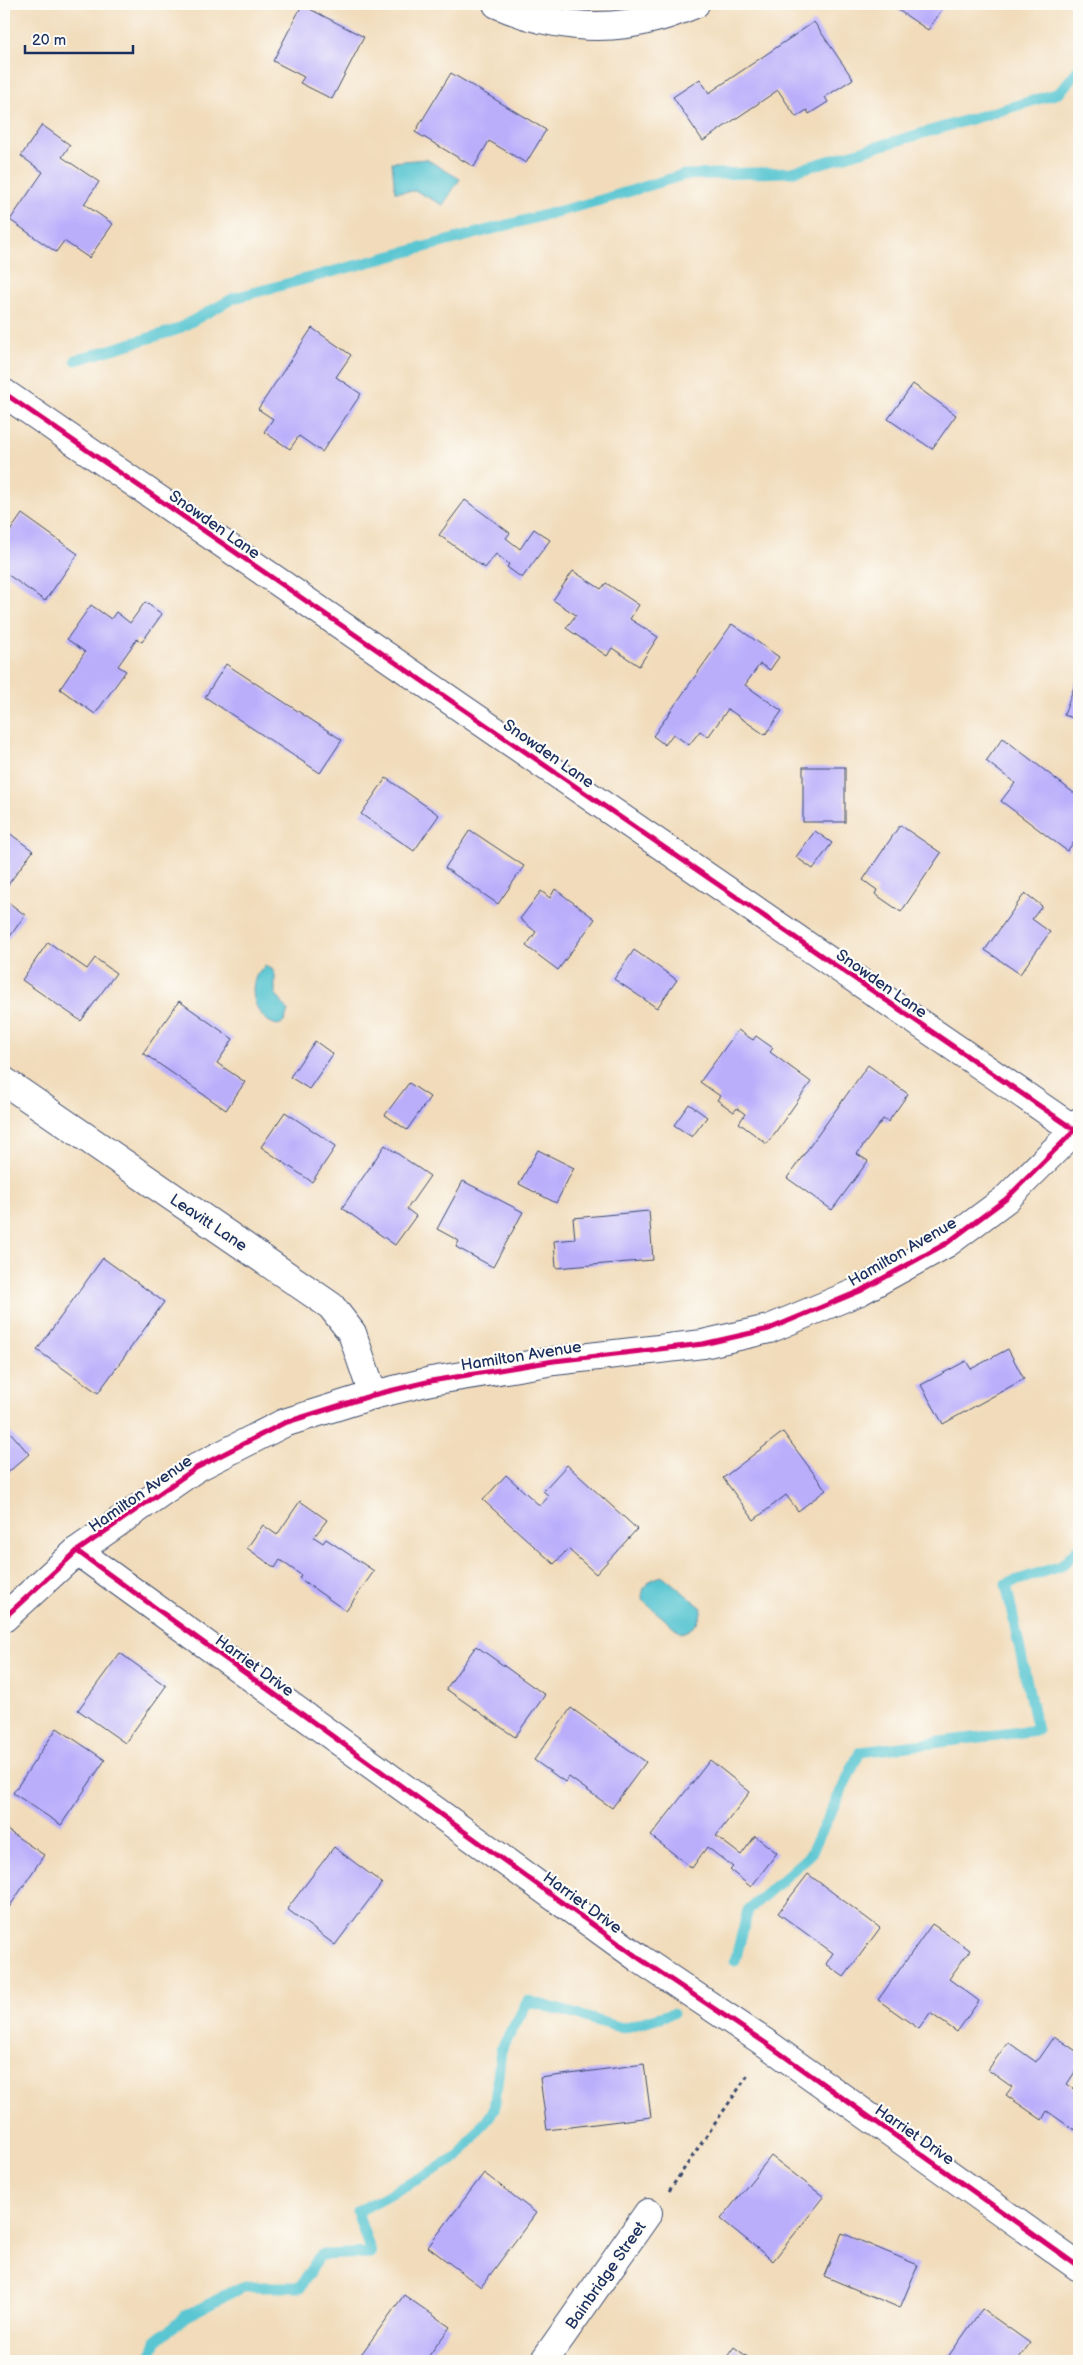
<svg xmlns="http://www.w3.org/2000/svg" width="1083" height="2365" viewBox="0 0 1083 2365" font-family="'Balsamiq Sans',sans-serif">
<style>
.water{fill:#5ac6d2;stroke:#3a7a98}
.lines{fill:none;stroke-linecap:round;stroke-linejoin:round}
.stream{stroke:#5ac6d2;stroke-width:11}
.building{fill:#baaefb}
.minor-casing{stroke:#3b496c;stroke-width:30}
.path{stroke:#3b496c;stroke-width:3;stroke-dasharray:4 4;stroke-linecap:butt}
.minor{stroke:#fff;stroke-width:28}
.cycleway-casing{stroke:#fdfcf7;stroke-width:8}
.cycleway{stroke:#d6006c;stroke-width:5}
.labels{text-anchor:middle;stroke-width:4.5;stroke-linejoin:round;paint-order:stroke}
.street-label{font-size:16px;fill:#1b2f5e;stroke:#fdfcf7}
</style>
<rect width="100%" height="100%" fill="#fdfcf7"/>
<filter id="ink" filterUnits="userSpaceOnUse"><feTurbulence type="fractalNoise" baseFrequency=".02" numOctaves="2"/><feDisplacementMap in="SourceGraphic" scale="10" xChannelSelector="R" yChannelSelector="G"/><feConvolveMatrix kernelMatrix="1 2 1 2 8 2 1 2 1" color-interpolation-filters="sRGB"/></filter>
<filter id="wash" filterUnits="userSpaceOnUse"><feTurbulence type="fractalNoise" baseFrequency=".0096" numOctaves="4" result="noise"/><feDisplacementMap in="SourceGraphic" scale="20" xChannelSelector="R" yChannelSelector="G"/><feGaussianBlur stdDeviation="1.12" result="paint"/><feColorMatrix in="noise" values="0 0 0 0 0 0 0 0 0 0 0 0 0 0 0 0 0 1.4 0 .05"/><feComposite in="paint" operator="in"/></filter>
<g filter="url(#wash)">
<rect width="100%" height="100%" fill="#f1dbba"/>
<g class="water">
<polygon points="426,159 460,179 443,205 416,191 395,192 392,162"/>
<path d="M266 966 272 969 275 975V993L288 1011 284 1022 278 1025C253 1021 243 978 266 966Z"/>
<path d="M663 1576 702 1608C700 1622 694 1629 681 1633L642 1600C642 1585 649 1579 663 1576Z"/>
</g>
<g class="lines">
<g class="stream">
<polyline points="76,360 176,330 234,298 601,200 683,175 791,172 1059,93 1079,69"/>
<polyline points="735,1961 748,1910 810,1855 860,1752 1037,1730 1006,1584 1061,1566 1079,1548"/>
<polyline points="149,2361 156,2341 186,2316 242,2287 300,2287 320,2255 371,2253 357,2212 458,2157 494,2110 501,2050 528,2001 623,2028 673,2013"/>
</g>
</g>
<g id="blocks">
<g class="building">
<polygon points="889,4 937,4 943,8 928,30"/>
<polygon points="302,5 364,37 332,99 300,83 304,77 273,61"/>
<polygon points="814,22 853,79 825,97 828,102 809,114 807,110 796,117 778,90 703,141 673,97 700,79 709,93"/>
<polygon points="451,73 546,130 526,163 489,141 474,167 415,132"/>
<polygon points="42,125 70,145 62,157 99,182 84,204 113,224 89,258 64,241 56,252 10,220 43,172 21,156"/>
<polygon points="312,328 351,355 336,377 361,394 322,452 299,436 290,449 264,432 273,419 258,409"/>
<polygon points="913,384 956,415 932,449 888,419"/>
<polygon points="465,500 510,533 506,538 520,549 534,529 550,540 522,578 507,567 509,564 496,554 485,568 439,535"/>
<polygon points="22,514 78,554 45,601 4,572 4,540"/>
<polygon points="573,571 601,589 606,583 639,605 630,619 658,637 639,666 612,648 607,656 566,628 576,615 553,600"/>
<polygon points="145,602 162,614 142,642 137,639 118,666 126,671 95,714 60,689 85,652 67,639 91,605 111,619 116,612 130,623"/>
<polygon points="732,624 779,657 770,670 760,664 745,685 782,711 765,735 728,709 708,737 700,731 689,745 673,734 665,745 653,736"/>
<polygon points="226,664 342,740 320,773 205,697"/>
<polygon points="1079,673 1079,720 1064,715"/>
<polygon points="1003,738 1079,797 1079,836 1067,851 1001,801 1015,783 986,761"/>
<rect x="803" y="767" width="42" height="55"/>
<polygon points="386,778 439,815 414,851 361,814"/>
<polygon points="900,825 941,853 901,912 875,894 877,890 863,880"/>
<polygon points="4,829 33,851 4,890"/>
<polygon points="470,830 524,866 498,904 445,868"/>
<polygon points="815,831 832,843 813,869 796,857"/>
<polygon points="555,889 595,919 558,970 526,946 536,932 520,919 541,891 550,898"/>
<polygon points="1025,893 1042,906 1032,919 1050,932 1020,974 985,950"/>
<polygon points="4,899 25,915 4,945"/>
<polygon points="48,942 87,969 95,958 116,973 81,1021 22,980"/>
<polygon points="634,950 677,980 657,1008 614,979"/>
<polygon points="179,1001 233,1039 217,1063 245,1082 226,1110 143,1053"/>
<polygon points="738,1030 753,1040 756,1036 773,1048 770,1052 811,1082 767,1144 739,1123 745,1114 737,1108 734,1112 717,1100 720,1096 700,1082"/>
<polygon points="315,1041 333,1054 309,1089 290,1077"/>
<polygon points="868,1065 908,1094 888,1122 883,1119 857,1154 868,1161 832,1210 787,1178"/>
<polygon points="409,1083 430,1097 407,1130 385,1115"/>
<polygon points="689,1104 707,1117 692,1137 674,1125"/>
<polygon points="285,1112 336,1146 312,1182 261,1147"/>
<polygon points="385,1145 430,1176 407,1209 416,1216 395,1245 342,1208"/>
<polygon points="538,1150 574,1168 556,1203 519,1184"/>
<polygon points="463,1181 523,1212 493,1267 456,1247 459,1241 437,1229"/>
<polygon points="649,1211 653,1260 556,1268 554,1241 575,1239 573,1218"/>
<polygon points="103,1258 164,1302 98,1393 37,1350"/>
<polygon points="1008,1349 1024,1379 943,1424 921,1385 966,1361 971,1369"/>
<polygon points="4,1425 29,1454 4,1476"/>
<polygon points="783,1432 826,1490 798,1511 786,1495 754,1520 723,1478"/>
<polygon points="567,1465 637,1529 596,1574 568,1549 554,1564 483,1500 506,1475 540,1506 549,1496 543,1491"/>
<polygon points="300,1501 327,1520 314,1537 323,1543 326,1539 374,1571 346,1611 299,1578 301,1575 280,1560 275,1568 247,1548 263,1525 277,1535"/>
<polygon points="476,1646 545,1695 515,1737 446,1689"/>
<polygon points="120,1653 166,1686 125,1743 78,1710"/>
<polygon points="571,1708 646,1762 612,1808 569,1777 565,1782 534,1760"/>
<polygon points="57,1728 105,1760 61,1825 13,1793"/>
<polygon points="710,1760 750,1792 716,1836 741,1855 755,1836 777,1853 751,1887 730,1870 733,1867 707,1847 692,1868 651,1836"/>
<polygon points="4,1828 44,1855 4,1915"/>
<polygon points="334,1847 382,1883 335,1945 287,1909"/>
<polygon points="808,1874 880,1928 844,1977 826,1964 833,1953 778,1913"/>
<polygon points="932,1924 970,1950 949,1979 979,2001 957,2032 930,2013 919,2029 878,2000"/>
<polygon points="1054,2036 1079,2053 1079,2066 1067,2084 1079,2092 1079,2123 1074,2130 1047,2111 1042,2120 1006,2095 1012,2087 988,2070 1008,2042 1036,2062"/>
<polygon points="644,2064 651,2117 547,2130 540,2078"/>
<polygon points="771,2156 824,2197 773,2261 721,2219"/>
<polygon points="484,2173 536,2213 481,2287 428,2247"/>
<polygon points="842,2233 918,2265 900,2308 824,2276"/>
<polygon points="404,2295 450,2327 425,2361 360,2361 357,2360"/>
<polygon points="982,2309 1030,2343 1017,2361 945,2361"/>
<polygon points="734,2347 753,2361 724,2361"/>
</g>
</g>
</g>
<g filter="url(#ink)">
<use href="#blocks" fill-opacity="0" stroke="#3b496c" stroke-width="1"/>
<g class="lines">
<g class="minor-casing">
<g id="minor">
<path d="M497 4C547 26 602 33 655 18 669 15 682 9 695 4"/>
<polyline points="4,393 1079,1133"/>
<polyline points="4,1081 331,1306 352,1333 373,1395"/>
<polyline points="77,1551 640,1959 770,2046 1079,2267"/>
<polyline points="4,1618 77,1551 196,1468 284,1423 373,1395 431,1381 554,1361 703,1344 769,1329 860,1291 947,1243 1006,1199 1075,1130 1079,1122"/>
<polyline points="544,2361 648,2213"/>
</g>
</g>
<polyline class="path" points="669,2191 750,2072"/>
<use href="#minor" class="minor"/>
<g class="cycleway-casing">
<g id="cycleway">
<polyline points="4,393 1079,1133"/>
<polyline points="77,1551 640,1959 770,2046 1079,2267"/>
<polyline points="4,1618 77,1551 196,1468 284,1423 373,1395 431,1381 554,1361 703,1344 769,1329 860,1291 947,1243 1006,1199 1075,1130"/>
</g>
</g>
<use href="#cycleway" class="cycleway"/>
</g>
</g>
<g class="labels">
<g class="street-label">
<text transform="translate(215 524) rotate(35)" y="6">Snowden Lane</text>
<text transform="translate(549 753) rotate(35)" y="6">Snowden Lane</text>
<text transform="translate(882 983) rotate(35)" y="6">Snowden Lane</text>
<text transform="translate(209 1222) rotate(34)" y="6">Leavitt Lane</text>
<text transform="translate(902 1251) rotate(-30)" y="6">Hamilton Avenue</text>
<text transform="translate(521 1355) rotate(-9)" y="6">Hamilton Avenue</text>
<text transform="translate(140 1493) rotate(-35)" y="6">Hamilton Avenue</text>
<text transform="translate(255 1665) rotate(36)" y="6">Harriet Drive</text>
<text transform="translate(583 1902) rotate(36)" y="6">Harriet Drive</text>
<text transform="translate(915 2134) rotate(35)" y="6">Harriet Drive</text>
<text transform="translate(605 2275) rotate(-55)" y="6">Bainbridge Street</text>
</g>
</g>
<rect width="1083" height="2365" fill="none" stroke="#fdfcf7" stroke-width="20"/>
<path d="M25 45v8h108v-8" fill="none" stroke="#1b2f5e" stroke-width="2.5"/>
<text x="32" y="45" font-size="15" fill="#1b2f5e" stroke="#fdfcf7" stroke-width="4" paint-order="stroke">20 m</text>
</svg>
